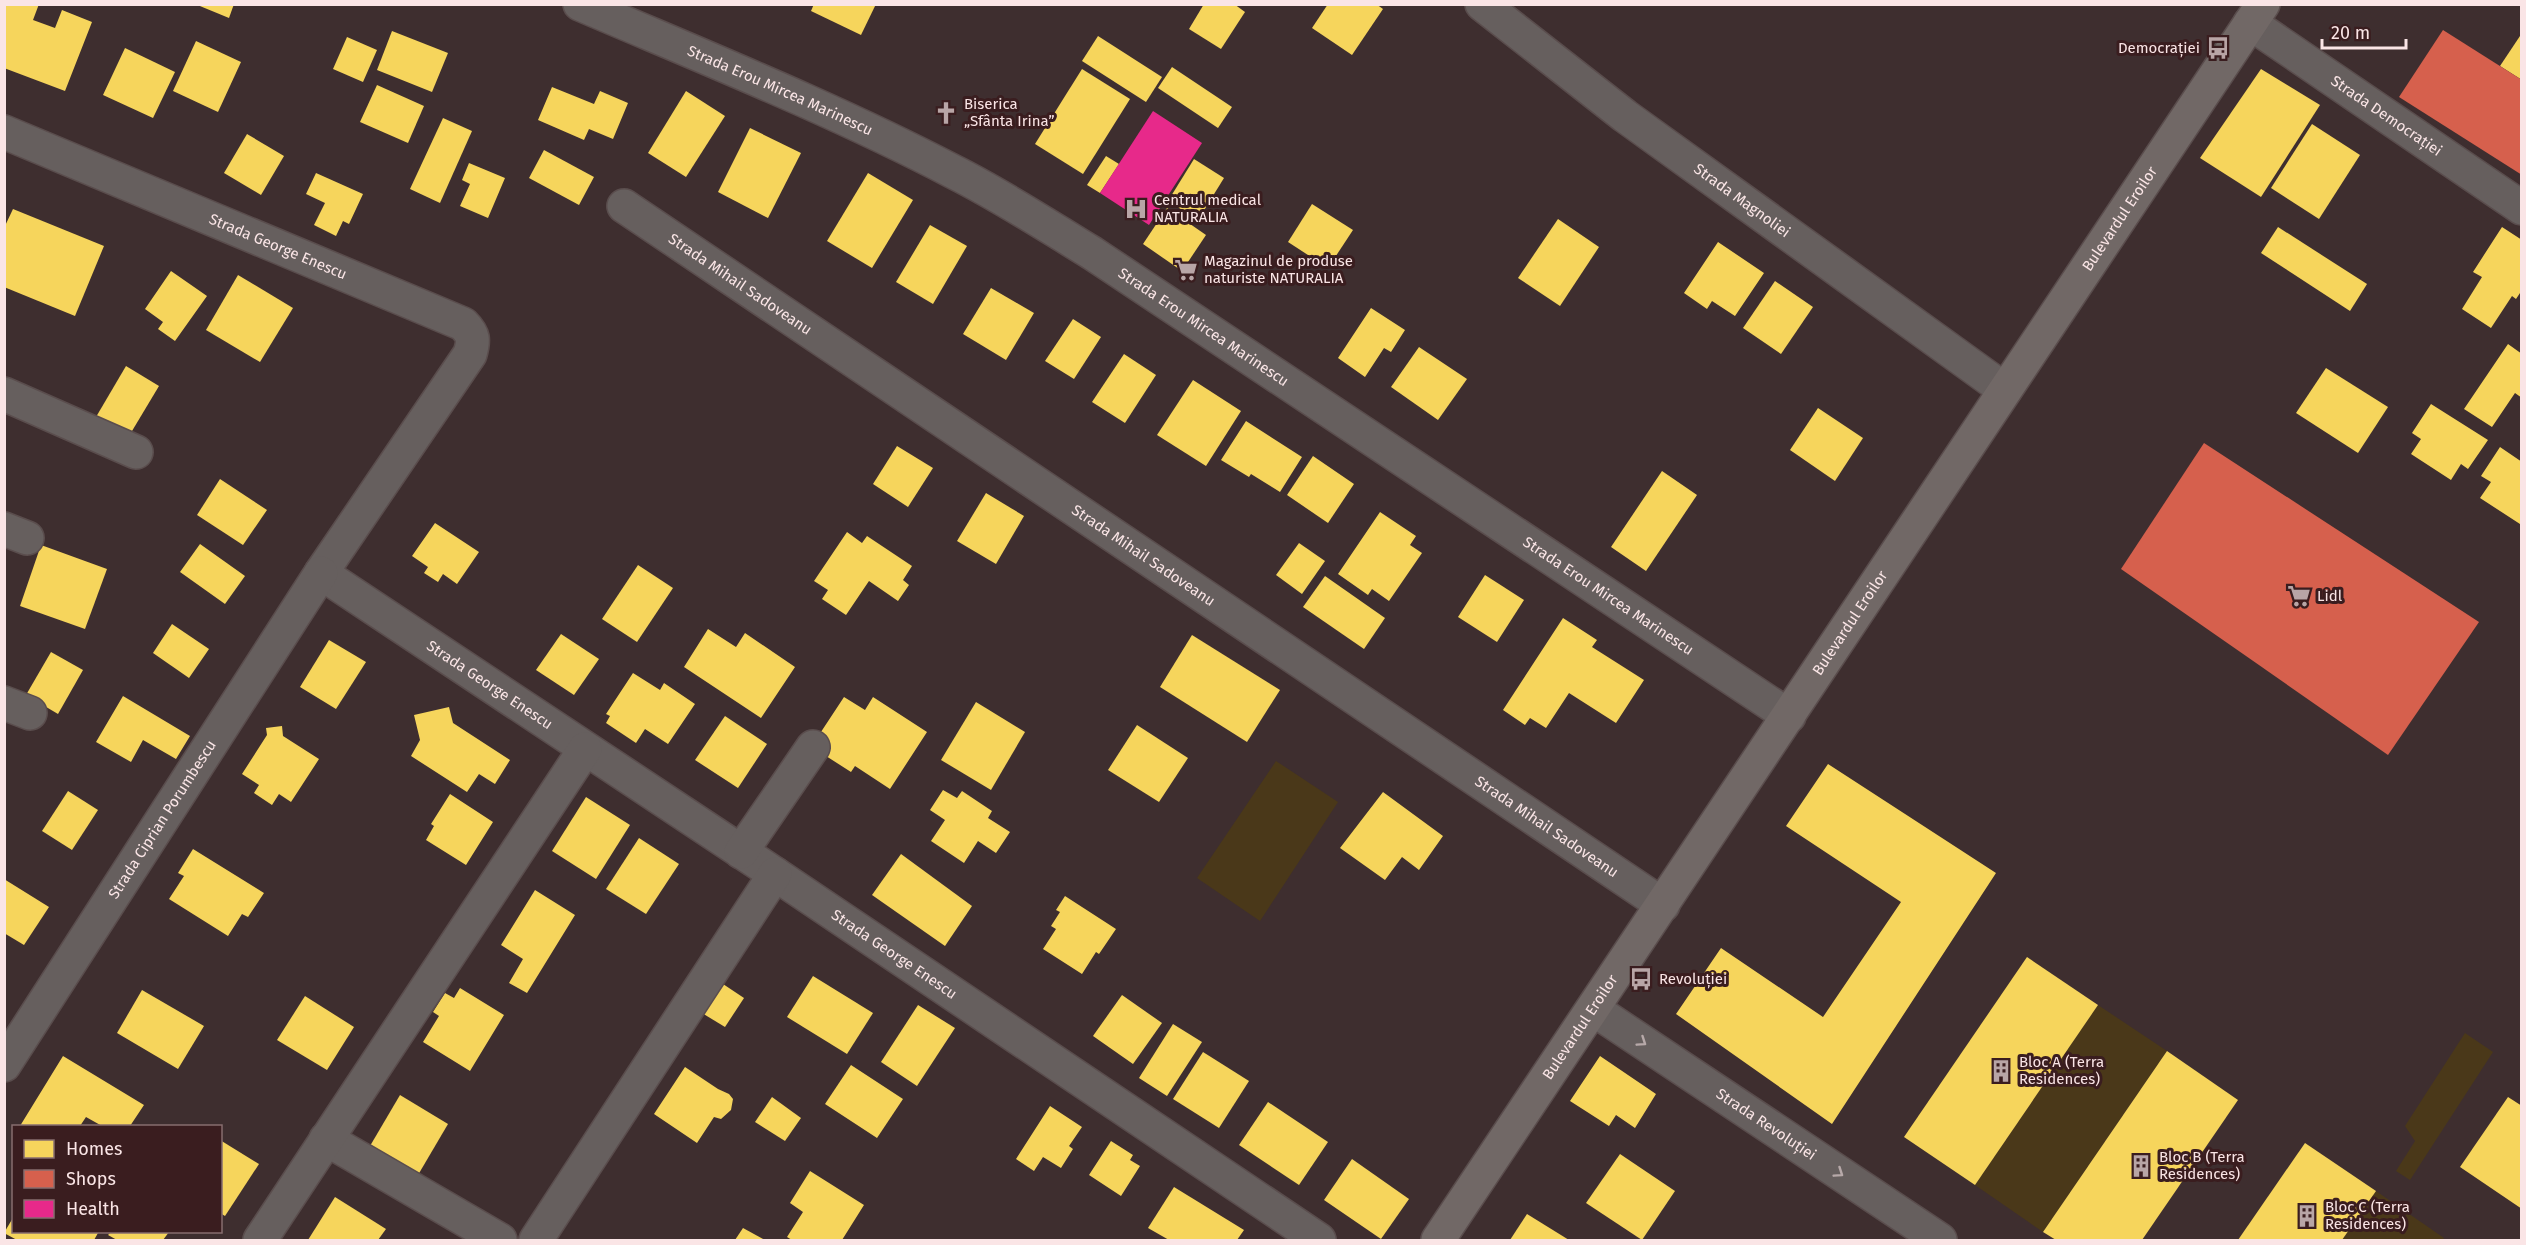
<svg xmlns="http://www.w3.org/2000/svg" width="2526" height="1245" viewBox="0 0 2526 1245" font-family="'Fira Sans',sans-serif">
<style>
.green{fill:#4a3819}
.homes{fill:#f6d55c}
.shops{fill:#d6604d}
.health{fill:#e7298a}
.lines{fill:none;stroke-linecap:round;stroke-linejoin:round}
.minor-casing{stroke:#5a4d4d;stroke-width:36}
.major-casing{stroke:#5a4d4d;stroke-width:36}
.minor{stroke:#665f5e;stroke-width:33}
.major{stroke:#716866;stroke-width:33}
.oneway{stroke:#b7a9a9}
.labels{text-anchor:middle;stroke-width:6;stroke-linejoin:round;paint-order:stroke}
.poi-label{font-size:15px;fill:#fae5e6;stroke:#3a1d1f;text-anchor:start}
.street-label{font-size:15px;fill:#fae5e6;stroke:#3a1d1f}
</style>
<rect width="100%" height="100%" fill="#3e2e2f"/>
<g class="green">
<polygon points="1276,761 1338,802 1260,921 1197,878"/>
<polygon points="2098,1005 2167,1051 2043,1232 1975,1185"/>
<polygon points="2465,1033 2493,1052 2410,1180 2396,1171 2415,1141 2405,1126"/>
<polygon points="2376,1191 2444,1238 2442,1240 2342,1240"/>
</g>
<g class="homes">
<polygon points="6,4 39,4 33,20 55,28 62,10 92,22 65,91 4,68"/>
<polygon points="195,4 234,4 229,18"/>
<polygon points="814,4 876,4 861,35 811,11"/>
<polygon points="1204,4 1234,4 1245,12 1221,49 1189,29"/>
<polygon points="1328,4 1376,4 1383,9 1352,55 1312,28"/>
<polygon points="392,31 448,53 432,92 377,70"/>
<polygon points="2522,33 2522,80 2500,66"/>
<polygon points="1098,36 1162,77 1146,102 1082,61"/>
<polygon points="347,37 377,50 363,82 333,69"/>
<polygon points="196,41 241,62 218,112 173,91"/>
<polygon points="125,48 175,72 153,118 103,95"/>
<polygon points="1172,67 1232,107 1218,128 1158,88"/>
<polygon points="1082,69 1130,99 1083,174 1035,144"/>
<polygon points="2261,69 2320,105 2261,197 2200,158"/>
<polygon points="377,85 424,106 408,143 360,122"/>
<polygon points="552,87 594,104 600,91 628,103 613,139 589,129 584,140 538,120"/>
<polygon points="686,91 725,116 686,177 648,153"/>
<polygon points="443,118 472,131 440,203 410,189"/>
<polygon points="2312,124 2360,155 2319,219 2271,188"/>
<polygon points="750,128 801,153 768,218 718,192"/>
<polygon points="247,134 284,156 261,195 224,173"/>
<polygon points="544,150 594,177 579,205 529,178"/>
<polygon points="1106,156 1119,164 1100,193 1087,185"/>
<polygon points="1194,159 1224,178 1198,220 1168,201"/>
<polygon points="469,163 505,178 488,218 460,206 470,184 462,180"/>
<polygon points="316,173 363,194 349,224 343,221 336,236 314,225 325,203 306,194"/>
<polygon points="868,173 913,200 872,268 827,241"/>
<polygon points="1312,204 1353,230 1328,268 1288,242"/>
<polygon points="1167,208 1206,235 1182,271 1143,244"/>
<polygon points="13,209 104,246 75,316 4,287 4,228"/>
<polygon points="1558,219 1599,247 1560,306 1518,278"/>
<polygon points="930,225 967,246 933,304 896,282"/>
<polygon points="2278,227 2367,284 2350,311 2261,253"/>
<polygon points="2502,227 2522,240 2522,290 2516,299 2512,296 2491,328 2462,309 2482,277 2473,272"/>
<polygon points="1718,242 1764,273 1735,316 1712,301 1707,309 1684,293"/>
<polygon points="171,271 207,296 175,341 158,329 163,322 145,309"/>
<polygon points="238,275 293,308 260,362 206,330"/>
<polygon points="1775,281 1813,307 1781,354 1743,328"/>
<polygon points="991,288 1034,313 1006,360 963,334"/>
<polygon points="1371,308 1405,330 1391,352 1384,348 1365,377 1338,358"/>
<polygon points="1073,319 1101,337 1074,379 1045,361"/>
<polygon points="2508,344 2522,354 2522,398 2515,393 2492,427 2464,409"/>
<polygon points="1419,347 1467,379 1438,420 1391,387"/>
<polygon points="1124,354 1156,375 1125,423 1092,402"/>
<polygon points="126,366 159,386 129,436 96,417"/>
<polygon points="2326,368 2388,407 2358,453 2296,413"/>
<polygon points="1193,380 1241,411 1206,466 1157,435"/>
<polygon points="2431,404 2488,440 2468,469 2461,464 2451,480 2411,454 2421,439 2412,433"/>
<polygon points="1818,408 1863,438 1835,481 1790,450"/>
<polygon points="1246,421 1302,457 1280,492 1251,474 1249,477 1221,460"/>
<polygon points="897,446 933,468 908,507 873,484"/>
<polygon points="2500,447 2522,462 2520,524 2480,498 2491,482 2481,476"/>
<polygon points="1313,456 1354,484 1328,523 1287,495"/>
<polygon points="1662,471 1697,495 1646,571 1611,547"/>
<polygon points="220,479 267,510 243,545 197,515"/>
<polygon points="986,493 1024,516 996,564 957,541"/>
<polygon points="1380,512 1416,536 1410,545 1422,553 1389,601 1372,589 1368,595 1338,574"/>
<polygon points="435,523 479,552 457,584 443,574 438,582 424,573 428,567 412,556"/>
<polygon points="847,532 862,543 867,536 912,566 903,580 909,585 898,601 869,581 846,615 822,599 828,590 814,581"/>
<polygon points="1299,543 1325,561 1302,594 1276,575"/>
<polygon points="200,544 245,576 225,604 180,572"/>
<polygon points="41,545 107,569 85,629 20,606"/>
<polygon points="638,565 673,588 637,642 602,619"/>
<polygon points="1485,575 1524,600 1497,642 1458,617"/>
<polygon points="1325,576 1385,618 1364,649 1303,607"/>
<polygon points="1563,618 1597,640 1592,647 1644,680 1616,723 1569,693 1546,728 1530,718 1525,725 1503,710"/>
<polygon points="172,624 209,649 189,678 153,653"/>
<polygon points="708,629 736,647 745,633 795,667 761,718 684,667"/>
<polygon points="561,634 599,659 574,695 536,670"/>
<polygon points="1192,635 1280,690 1247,742 1160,687"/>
<polygon points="329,640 366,662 336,709 300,687"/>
<polygon points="51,652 83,670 58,714 26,695"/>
<polygon points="633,673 660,690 664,683 695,704 668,744 645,729 636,743 606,723 610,716 606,714"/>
<polygon points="123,696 190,736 176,759 143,740 131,762 96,742"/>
<polygon points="844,697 865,710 873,697 927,732 890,789 855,766 851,772 826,756 831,748 817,738"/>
<polygon points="976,702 1025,732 991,790 941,760"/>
<polygon points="449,707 453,723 510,760 495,784 479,774 467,792 411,756 420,740 414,715"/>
<polygon points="725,716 767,744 738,788 695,760"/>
<polygon points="1137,725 1188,758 1159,802 1108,770"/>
<polygon points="282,726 283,736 319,759 291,802 279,794 272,805 254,793 259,785 242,774 267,735 266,728"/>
<polygon points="1828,764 1996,873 1832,1124 1676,1014 1721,948 1823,1017 1901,902 1786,826"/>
<polygon points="943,790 957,798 962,791 992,811 988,818 1010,832 996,853 978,841 964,863 931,841 945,820 930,810"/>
<polygon points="68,791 98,810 72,850 42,831"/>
<polygon points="1383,792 1443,836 1419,870 1402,857 1385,880 1340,848"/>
<polygon points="450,794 493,822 466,865 426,840 434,826 431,824"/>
<polygon points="586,797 630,825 596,879 552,851"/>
<polygon points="639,838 679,864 646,914 606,889"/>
<polygon points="193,849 264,893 248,917 242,914 228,936 169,899 184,876 178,873"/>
<polygon points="901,854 972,906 945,946 872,895"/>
<polygon points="4,879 49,907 24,945 4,933"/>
<polygon points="535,890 575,915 527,993 509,983 523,959 501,945"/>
<polygon points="1065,896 1116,929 1099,954 1096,952 1082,974 1043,949 1056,929 1051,926 1060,912 1056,910"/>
<polygon points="2027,957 2098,1005 1975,1185 1904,1137"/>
<polygon points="813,976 873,1013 847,1054 787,1017"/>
<polygon points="717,980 744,998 725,1027 697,1010"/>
<polygon points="460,988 504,1015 470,1071 423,1042 439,1016 433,1012 445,993 454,998"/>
<polygon points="142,990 204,1026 178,1069 117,1033"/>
<polygon points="1122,995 1162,1023 1133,1064 1093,1036"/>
<polygon points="305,996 354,1027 327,1070 277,1040"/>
<polygon points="918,1005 955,1028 917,1086 881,1062"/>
<polygon points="1173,1024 1202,1042 1167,1096 1139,1078"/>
<polygon points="2167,1051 2238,1100 2142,1240 2056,1240 2043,1232"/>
<polygon points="1203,1052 1249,1081 1219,1128 1173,1099"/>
<polygon points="63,1056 144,1105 130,1126 102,1126 86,1117 80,1126 20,1126"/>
<polygon points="1600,1056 1656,1094 1635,1128 1616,1115 1609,1126 1570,1101"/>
<polygon points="851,1065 903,1099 877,1138 825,1104"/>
<polygon points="685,1067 718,1089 729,1094 733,1099 731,1110 721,1119 714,1117 697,1143 654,1114"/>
<polygon points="400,1095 448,1124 418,1175 370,1146"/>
<polygon points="772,1097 801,1118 785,1141 755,1122"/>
<polygon points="2508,1097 2522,1106 2522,1209 2460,1167"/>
<polygon points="1268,1102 1328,1142 1299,1185 1239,1145"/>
<polygon points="1050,1106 1082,1127 1069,1146 1073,1149 1061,1168 1043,1157 1034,1171 1016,1159"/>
<polygon points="220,1140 259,1164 225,1216 220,1213"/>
<polygon points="1111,1141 1133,1155 1130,1160 1140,1166 1121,1196 1089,1175"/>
<polygon points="2305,1143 2376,1191 2342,1240 2238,1240"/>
<polygon points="1620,1154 1675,1191 1642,1240 1586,1203"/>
<polygon points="1352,1159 1409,1199 1381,1239 1324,1200"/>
<polygon points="810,1171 864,1205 842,1240 792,1240 787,1237 803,1212 790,1203"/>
<polygon points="1174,1187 1244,1230 1237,1240 1169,1240 1148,1228"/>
<polygon points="335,1197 386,1229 378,1240 308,1240"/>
<polygon points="1527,1214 1569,1240 1510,1240"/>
<polygon points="14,1216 14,1232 98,1233 94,1240 17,1240 4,1233"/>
<polygon points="743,1228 765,1240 735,1240"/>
<polygon points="111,1232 169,1232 163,1240 117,1240 108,1235"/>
</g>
<g class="shops">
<polygon points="2443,30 2522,80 2522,175 2399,97"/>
<polygon points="2204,443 2479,622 2388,755 2121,569"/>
</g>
<polygon class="health" points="1153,111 1202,143 1149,225 1100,193"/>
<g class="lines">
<g class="minor-casing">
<g id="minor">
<path id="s1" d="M580 4C706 58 833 109 954 172 1002 196 1046 225 1092 253L1789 716"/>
<path id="s2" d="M1482 4 1625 116 2005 390"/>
<path id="s3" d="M2250 23 2522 208"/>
<path id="s4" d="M4 132 463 324C474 335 474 340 470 354L321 573 775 874 1319 1240"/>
<path id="s5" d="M624 206 1663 905"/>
<polyline points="4,394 136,452"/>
<polyline points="4,529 27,538"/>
<polyline points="4,703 30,713"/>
<polyline points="741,852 813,747"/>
<path id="s6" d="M1593 1009 1940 1240"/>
<path id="s7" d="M4 1065 321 573"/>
<polyline points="326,1139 500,1240"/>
<polyline points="260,1240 585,749"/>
<polyline points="536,1240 775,874"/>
</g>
</g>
<g class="major-casing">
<g id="major">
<path id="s8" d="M1438 1240 2263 4"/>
</g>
</g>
<use href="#minor" class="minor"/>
<use href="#major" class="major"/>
</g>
<defs><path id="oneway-chevron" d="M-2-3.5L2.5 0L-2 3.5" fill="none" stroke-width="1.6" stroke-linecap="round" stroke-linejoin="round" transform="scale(1.5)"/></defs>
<g class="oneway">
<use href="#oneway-chevron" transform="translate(1642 1042) rotate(34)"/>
<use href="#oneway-chevron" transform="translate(1839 1173) rotate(34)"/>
</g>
<defs>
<g id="bus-bare" transform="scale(1.8)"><path d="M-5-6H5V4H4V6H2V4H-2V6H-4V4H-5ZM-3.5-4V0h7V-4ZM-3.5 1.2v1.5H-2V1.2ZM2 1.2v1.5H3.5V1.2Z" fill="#b8a5a6" stroke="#3a1d1f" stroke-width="2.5" paint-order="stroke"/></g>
<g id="church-bare" transform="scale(1.8)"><path d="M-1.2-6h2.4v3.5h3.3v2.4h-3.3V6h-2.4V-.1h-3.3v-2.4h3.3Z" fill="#b8a5a6" stroke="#3a1d1f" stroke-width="2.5" paint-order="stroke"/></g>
<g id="hospital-bare" transform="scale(1.8)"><path d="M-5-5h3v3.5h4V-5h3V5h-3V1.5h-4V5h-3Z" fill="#b8a5a6" stroke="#3a1d1f" stroke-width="2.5" paint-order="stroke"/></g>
<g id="supermarket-bare" transform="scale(1.8)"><path d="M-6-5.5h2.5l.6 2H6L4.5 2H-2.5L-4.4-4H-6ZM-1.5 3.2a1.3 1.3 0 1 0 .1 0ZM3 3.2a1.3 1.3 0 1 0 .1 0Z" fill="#b8a5a6" stroke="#3a1d1f" stroke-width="2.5" paint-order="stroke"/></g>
<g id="building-bare" transform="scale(1.8)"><path d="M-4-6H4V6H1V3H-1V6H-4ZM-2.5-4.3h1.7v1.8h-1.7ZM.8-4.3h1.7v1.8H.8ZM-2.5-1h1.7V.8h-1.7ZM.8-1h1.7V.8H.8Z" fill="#b8a5a6" stroke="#3a1d1f" stroke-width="2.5" paint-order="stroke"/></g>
</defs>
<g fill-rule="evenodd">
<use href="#bus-bare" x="2218" y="48"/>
<use href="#church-bare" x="946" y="113"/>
<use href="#hospital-bare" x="1136" y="209"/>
<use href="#supermarket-bare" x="1186" y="270"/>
<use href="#supermarket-bare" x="2299" y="596"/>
<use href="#bus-bare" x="1641" y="979"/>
<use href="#building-bare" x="2001" y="1071"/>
<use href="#building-bare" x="2141" y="1166"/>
<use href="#building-bare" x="2307" y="1216"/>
</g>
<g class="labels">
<g class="poi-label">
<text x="2200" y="53" text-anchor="end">Democrației</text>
<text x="964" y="109">Biserica<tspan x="964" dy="17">„Sfânta Irina”</tspan></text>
<text x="1154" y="205">Centrul medical<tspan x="1154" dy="17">NATURALIA</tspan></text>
<text x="1204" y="266">Magazinul de produse<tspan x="1204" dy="17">naturiste NATURALIA</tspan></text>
<text x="2317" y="601">Lidl</text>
<text x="1659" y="984">Revoluției</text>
<text x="2019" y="1067">Bloc A (Terra<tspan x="2019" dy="17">Residences)</tspan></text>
<text x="2159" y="1162">Bloc B (Terra<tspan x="2159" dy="17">Residences)</tspan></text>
<text x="2325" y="1212">Bloc C (Terra<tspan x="2325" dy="17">Residences)</tspan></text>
</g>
<g class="street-label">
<text dy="5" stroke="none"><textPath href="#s1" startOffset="218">Strada Erou Mircea Marinescu</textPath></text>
<text dy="5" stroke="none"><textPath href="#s3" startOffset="165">Strada Democrației</textPath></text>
<text dy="5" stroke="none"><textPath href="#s2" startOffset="326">Strada Magnoliei</textPath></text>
<text dy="5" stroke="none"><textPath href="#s8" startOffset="1228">Bulevardul Eroilor</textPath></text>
<text dy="5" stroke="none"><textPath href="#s4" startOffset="297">Strada George Enescu</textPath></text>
<text dy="5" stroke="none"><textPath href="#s5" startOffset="140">Strada Mihail Sadoveanu</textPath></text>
<text dy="5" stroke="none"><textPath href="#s1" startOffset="704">Strada Erou Mircea Marinescu</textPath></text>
<text dy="5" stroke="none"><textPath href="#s5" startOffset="626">Strada Mihail Sadoveanu</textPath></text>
<text dy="5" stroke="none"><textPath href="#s1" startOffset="1190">Strada Erou Mircea Marinescu</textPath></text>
<text dy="5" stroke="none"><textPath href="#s8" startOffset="742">Bulevardul Eroilor</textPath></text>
<text dy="5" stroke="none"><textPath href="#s4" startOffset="998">Strada George Enescu</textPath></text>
<text dy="5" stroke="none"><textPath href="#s7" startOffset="292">Strada Ciprian Porumbescu</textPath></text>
<text dy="5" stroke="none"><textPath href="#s5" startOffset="1112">Strada Mihail Sadoveanu</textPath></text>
<text dy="5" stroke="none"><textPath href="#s4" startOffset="1484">Strada George Enescu</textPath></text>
<text dy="5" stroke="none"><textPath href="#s8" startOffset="256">Bulevardul Eroilor</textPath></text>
<text dy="5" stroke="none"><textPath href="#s6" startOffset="208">Strada Revoluției</textPath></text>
</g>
</g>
<rect width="2526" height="1245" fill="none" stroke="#fae5e6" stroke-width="12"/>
<rect x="12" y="1125" width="210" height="108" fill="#3a1d1f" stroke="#876d6f" stroke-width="1.5"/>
<rect x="24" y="1140" width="30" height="18" fill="#f6d55c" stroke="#876d6f" stroke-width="1.5"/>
<text x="66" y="1155" font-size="18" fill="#fae5e6">Homes</text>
<rect x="24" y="1170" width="30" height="18" fill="#d6604d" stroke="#876d6f" stroke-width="1.5"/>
<text x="66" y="1185" font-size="18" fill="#fae5e6">Shops</text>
<rect x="24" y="1200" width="30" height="18" fill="#e7298a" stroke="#876d6f" stroke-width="1.5"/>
<text x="66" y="1215" font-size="18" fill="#fae5e6">Health</text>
<path d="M2322 39v9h84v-9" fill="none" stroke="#fae5e6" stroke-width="3"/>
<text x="2331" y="39" font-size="18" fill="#fae5e6" stroke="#3a1d1f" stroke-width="4.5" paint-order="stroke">20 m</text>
</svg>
